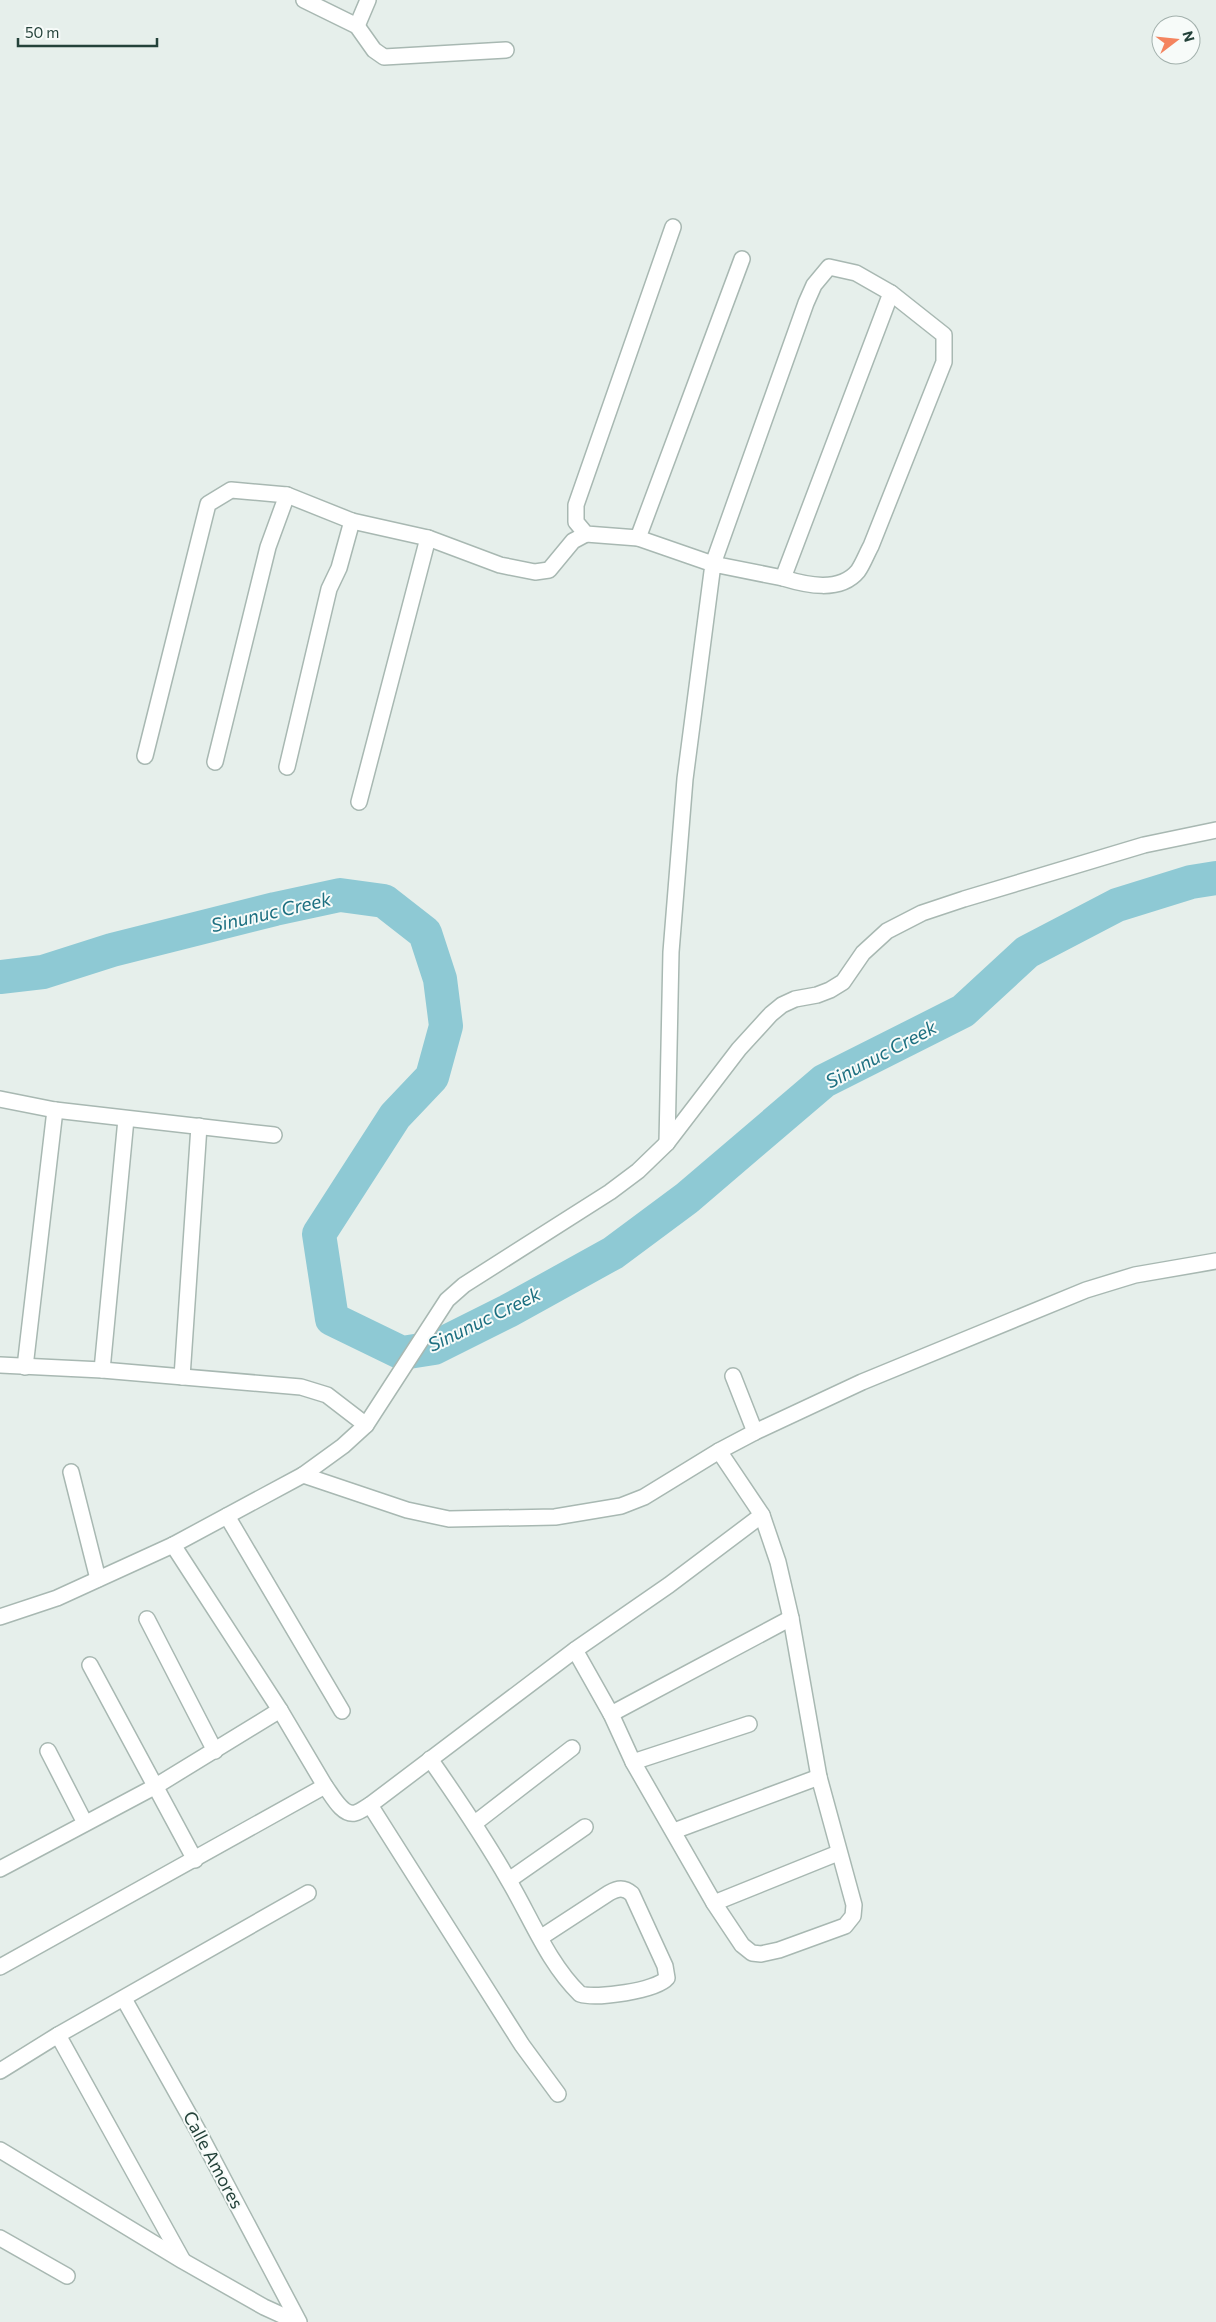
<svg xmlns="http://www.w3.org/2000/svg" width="1216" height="2322" viewBox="0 0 1216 2322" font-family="Commissioner,sans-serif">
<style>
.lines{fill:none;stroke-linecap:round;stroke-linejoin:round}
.river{stroke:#8ec9d4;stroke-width:34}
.street-casing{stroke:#a8b8b2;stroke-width:18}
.street{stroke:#fff;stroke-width:15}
.labels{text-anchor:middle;stroke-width:4;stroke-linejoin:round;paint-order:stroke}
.street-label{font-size:18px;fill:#24423a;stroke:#f7fbf9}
.water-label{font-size:19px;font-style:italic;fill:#1c6f80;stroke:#f7fbf9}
</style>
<rect width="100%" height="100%" fill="#e6efeb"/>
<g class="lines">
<polyline class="river" points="0,977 43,972 112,950 275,909 340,895 384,901 425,933 440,979 446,1026 432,1077 395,1116 319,1234 332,1319 402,1353 434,1348 508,1311 613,1253 687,1198 824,1081 963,1011 1027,952 1117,905 1191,882 1216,878"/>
<g class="street-casing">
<g id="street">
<polyline points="304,0 357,26 374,50 384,57 506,50"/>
<polyline points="357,26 368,0"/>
<polyline points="638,538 742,259"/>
<path d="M783 578C806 585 840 593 858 571 863 564 867 553 871 546L944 362V335L891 293"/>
<polyline points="145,756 208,504 231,490 287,495 352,521 428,538 500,565 535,572 549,570 573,541 586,534"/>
<polyline points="215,762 268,547 287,495"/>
<polyline points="287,767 329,589 339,568 352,521"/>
<polyline points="359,802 428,538"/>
<polyline points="0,1099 55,1110 274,1135"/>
<polyline points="667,1143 671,952 685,779 713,564 806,303 814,285 829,267 856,273 891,293 783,578 713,564 638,538 586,534 576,522 576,505 673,227"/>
<polyline points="0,1365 102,1370 301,1387 327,1395 366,1425"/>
<polyline points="25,1367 55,1110"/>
<polyline points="102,1370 126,1119"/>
<polyline points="733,1376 755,1432"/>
<polyline points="182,1377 199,1126"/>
<polyline points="71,1472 98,1579"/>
<polyline points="303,1475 343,1446 366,1425 447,1300 464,1285 610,1192 638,1171 667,1143 739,1049 771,1014 782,1005 795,999 817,995 830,990 843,982 863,953 887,931 922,913 964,899 1144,845 1216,830"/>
<polyline points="227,1516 342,1711"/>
<polyline points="0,1617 57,1598 173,1545"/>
<polyline points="147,1619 215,1751"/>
<polyline points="575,1650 611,1714 633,1762 714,1903 742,1945 752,1953 761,1954 779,1950 845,1926 853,1916 854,1905 819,1777 791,1618 778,1562 762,1515"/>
<polyline points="90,1665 195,1860"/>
<polyline points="611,1714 791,1618"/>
<polyline points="48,1751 85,1823"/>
<path d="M430 1759C458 1799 485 1839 509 1881 531 1918 548 1963 580 1994 596 1999 656 1991 667 1978L665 1966 632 1894C624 1887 618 1888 609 1893L540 1938"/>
<polyline points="633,1762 749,1724"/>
<path d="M325 1786C332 1795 342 1816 355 1813 360 1812 366 1807 370 1805L522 2045 558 2094"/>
<polyline points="370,1805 575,1650 669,1585 762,1515 719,1451"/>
<polyline points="475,1823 572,1748"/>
<polyline points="674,1831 819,1777"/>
<polyline points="0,1869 156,1786 280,1710"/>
<polyline points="509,1880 585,1827"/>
<polyline points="714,1903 838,1853"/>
<polyline points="0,1967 325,1786 280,1710 173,1545 303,1475 407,1510 449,1519 555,1517 621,1506 644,1497 719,1451 755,1432 862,1382 1086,1290 1135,1275 1216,1261"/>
<polyline points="124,1999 197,2129 299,2322"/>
<polyline points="58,2035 182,2259"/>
<polyline points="0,2071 58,2035 308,1893"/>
<polyline points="0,2150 183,2261 264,2307 297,2322"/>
<polyline points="0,2238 67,2276"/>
</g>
</g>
<use href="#street" class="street"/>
</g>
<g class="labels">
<g class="street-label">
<text transform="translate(213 2160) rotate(62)" y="6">Calle Amores</text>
</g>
<g class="water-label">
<text transform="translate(271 912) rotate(-13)" y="7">Sinunuc Creek</text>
<text transform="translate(881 1054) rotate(-28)" y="7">Sinunuc Creek</text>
<text transform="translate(484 1319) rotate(-26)" y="7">Sinunuc Creek</text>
</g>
</g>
<g transform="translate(1176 40) rotate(74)"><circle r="24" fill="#f7fbf9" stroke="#a3b1ad"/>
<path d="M0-4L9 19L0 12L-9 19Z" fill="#f4845f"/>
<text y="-8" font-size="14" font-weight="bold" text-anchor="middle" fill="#24423a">N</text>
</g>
<path d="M18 38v8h139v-8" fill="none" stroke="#24423a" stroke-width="2.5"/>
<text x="25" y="38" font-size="15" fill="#24423a" stroke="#f7fbf9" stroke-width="4" paint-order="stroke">50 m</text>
</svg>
